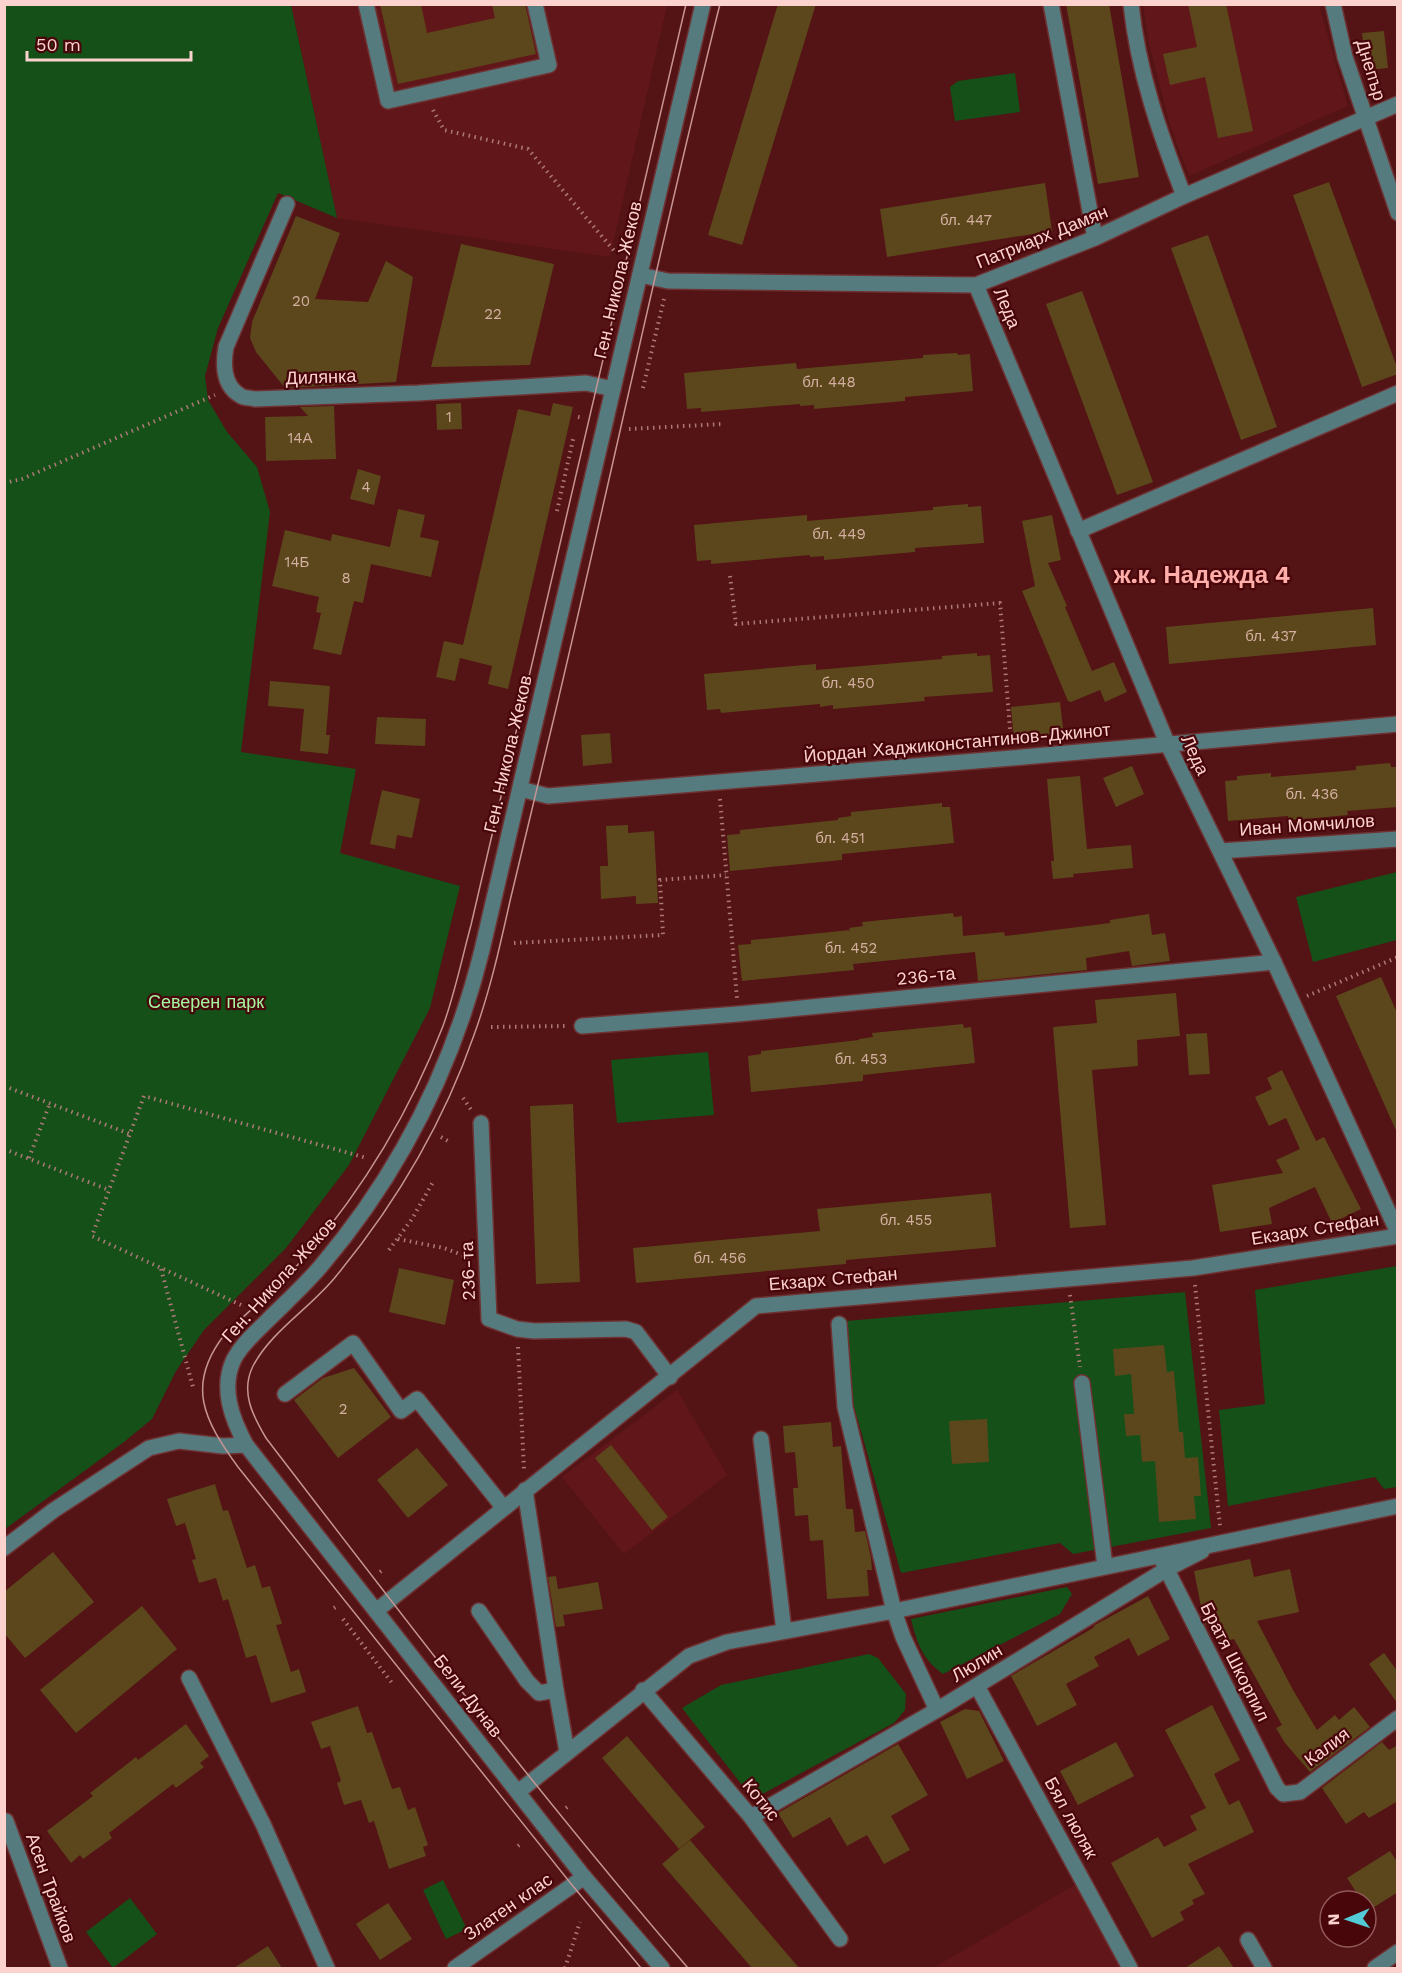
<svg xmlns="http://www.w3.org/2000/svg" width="1402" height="1973" viewBox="0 0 1402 1973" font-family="'Work Sans',sans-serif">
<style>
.built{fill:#611719}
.green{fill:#145018}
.building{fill:#5b471b}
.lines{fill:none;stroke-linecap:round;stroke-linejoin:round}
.minor-casing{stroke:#6f3233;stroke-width:18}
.path{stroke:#ad7977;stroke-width:4;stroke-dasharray:1.5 4.5;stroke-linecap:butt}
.minor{stroke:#557b7f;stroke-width:15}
.tram{stroke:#c69593;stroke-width:1.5}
.labels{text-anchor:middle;stroke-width:4.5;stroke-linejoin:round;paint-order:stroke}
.number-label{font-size:15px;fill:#d4afa1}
.street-label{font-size:18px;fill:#fcd2ce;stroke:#48060b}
.park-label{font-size:18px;fill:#a3f7a1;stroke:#48060b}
.district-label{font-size:24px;font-weight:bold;fill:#ffaea9;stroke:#48060b}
</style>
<rect width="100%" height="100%" fill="#541315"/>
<g class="built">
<polygon points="291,5 667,5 610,257 337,218"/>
<polygon points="1143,5 1319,5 1348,106 1189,176 1170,125 1149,44"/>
<polygon points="677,1390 727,1475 624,1554 562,1477"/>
<polygon points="1081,1881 1125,1968 933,1968 1005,1926"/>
</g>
<g class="green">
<polygon points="4,5 291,5 337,218 278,193 218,328 205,376 208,400 227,432 257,467 270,512 241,752 356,769 340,853 460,886 430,1008 349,1165 286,1248 204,1330 176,1371 152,1419 124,1442 5,1529"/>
<polygon points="1015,73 1020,112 955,121 950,87 958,81"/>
<polygon points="1397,872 1397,940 1313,962 1296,897"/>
<polygon points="708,1052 714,1115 617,1123 611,1060"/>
<polygon points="1397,1266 1397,1487 1384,1489 1375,1477 1228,1506 1219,1410 1265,1404 1255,1290"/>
<polygon points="1185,1292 1211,1528 1073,1554 1060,1543 901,1573 853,1403 846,1321"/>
<path d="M1067 1587 1072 1594 1060 1614 943 1674C922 1659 917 1643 911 1619Z"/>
<polygon points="869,1654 878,1658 906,1694 905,1710 894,1723 753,1799 682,1708 721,1685"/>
<polygon points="443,1880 467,1929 446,1939 423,1890"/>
<polygon points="130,1898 157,1934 113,1968 86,1932"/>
</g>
<g class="building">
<polygon points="380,4 421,4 427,33 495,18 492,4 525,4 536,54 398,84"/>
<polygon points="778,4 816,4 742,245 708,235"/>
<polygon points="1066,4 1109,4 1139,177 1098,184"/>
<polygon points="1188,4 1226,4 1253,131 1218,138 1205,77 1170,85 1163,54 1197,47"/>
<polygon points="1384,31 1388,68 1367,70 1362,33"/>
<polygon points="1329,182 1398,370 1398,374 1362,387 1293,195"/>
<polygon points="1045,183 1052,231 887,257 880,209"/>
<polygon points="296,216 340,233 315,299 368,302 386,261 413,277 396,382 285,388 256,352 250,338 252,322"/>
<polygon points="1208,235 1277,427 1241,440 1171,248"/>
<polygon points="461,244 554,264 530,365 431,367"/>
<polygon points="1082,291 1153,482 1117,495 1046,304"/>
<polygon points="957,353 958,355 970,354 973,391 905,397 905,401 814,409 814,405 800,406 800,404 701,412 701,408 687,409 684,373 796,363 797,369 923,358 923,355"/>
<polygon points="461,403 462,429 437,430 436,404"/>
<polygon points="553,403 573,407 508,689 488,684 492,666 460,658 455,681 436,677 444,641 463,645 518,409 550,416"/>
<polygon points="334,406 336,459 266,461 265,417 308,416 300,407"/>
<polygon points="358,469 381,476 374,505 350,499"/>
<polygon points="968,504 968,507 981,506 984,543 915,548 915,552 824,560 824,556 810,557 810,555 711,564 711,560 697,561 694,525 807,515 807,521 933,510 933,507"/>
<polygon points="398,509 425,515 420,537 439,541 431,577 371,564 363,603 354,601 341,655 313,649 321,613 316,612 319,597 272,586 285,530 331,541 332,534 390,547"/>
<polygon points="1052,515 1061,560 1048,563 1067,606 1065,607 1092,671 1114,662 1127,692 1105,702 1100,690 1071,702 1068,701 1022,591 1035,586 1022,521"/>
<polygon points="1373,608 1376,645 1169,664 1166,627"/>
<polygon points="977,653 977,656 990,655 993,692 924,697 925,701 833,709 833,705 820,707 820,704 721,713 720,709 707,710 704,674 816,664 816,670 942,659 942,656"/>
<polygon points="270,681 330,686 326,735 330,735 328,754 300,751 304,709 268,706"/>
<polygon points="1060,702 1064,737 1014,741 1011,707"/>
<polygon points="377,717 426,719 425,746 375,744"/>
<polygon points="610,733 612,763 583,766 581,735"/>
<polygon points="1390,763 1391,767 1398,767 1398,807 1347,811 1348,815 1316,818 1288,820 1288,816 1228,821 1225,781 1237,780 1237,776 1271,773 1271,777 1356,770 1356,766"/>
<polygon points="1132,766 1144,794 1116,807 1103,778"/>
<polygon points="1080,776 1087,849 1131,845 1133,868 1073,874 1074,877 1053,879 1051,861 1054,861 1047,779"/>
<polygon points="382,790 420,799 412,838 397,835 395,849 370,844"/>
<polygon points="942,803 942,807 950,807 954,843 842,854 842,860 730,871 727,835 740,834 740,830 838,820 838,818 851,816 851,812"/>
<polygon points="628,825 628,833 654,831 658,903 636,904 636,896 601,899 600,866 608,866 606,826"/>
<polygon points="953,913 954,917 962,916 963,936 1004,932 1005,936 1110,923 1110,920 1149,914 1152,935 1165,933 1170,961 1132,966 1129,951 1086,958 1087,970 978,981 975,952 853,964 854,970 742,981 738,945 751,944 751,940 850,930 849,928 863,926 862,922"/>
<polygon points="1381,977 1398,1015 1398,1135 1336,996"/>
<polygon points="1176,993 1180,1036 1137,1040 1138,1066 1092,1070 1106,1225 1070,1228 1053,1027 1097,1023 1095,1000"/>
<polygon points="963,1024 964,1028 971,1027 975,1063 863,1075 863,1081 751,1092 748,1056 761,1054 761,1051 859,1040 859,1039 873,1037 872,1033"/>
<polygon points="1207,1033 1210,1074 1189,1075 1186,1034"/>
<polygon points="1282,1070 1316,1141 1324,1137 1361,1209 1332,1223 1315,1187 1269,1208 1272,1224 1220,1232 1212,1185 1283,1173 1276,1160 1300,1149 1286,1118 1269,1126 1255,1097 1272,1089 1267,1078"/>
<polygon points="573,1104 580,1282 536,1284 530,1106"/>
<polygon points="991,1193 996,1247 846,1260 846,1264 636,1283 633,1248 820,1231 817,1209"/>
<polygon points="399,1268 454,1280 445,1325 389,1312"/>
<polygon points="1164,1345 1167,1372 1174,1371 1179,1432 1183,1432 1185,1458 1198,1457 1201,1496 1194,1496 1196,1519 1159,1522 1155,1461 1142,1462 1140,1435 1126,1436 1124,1414 1134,1414 1131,1374 1115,1376 1113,1349"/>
<polygon points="354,1368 391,1417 338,1458 294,1400 323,1378"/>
<polygon points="987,1419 989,1462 952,1464 949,1421"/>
<polygon points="831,1422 833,1447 841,1446 846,1509 853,1509 855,1532 865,1531 871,1558 872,1570 867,1570 869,1596 827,1599 823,1540 810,1541 808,1515 795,1516 793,1488 798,1488 795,1452 785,1453 783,1426"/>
<polygon points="611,1445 668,1517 652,1530 595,1458"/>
<polygon points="417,1448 448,1485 408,1518 377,1480"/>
<polygon points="215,1484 223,1511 228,1510 247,1568 255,1565 262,1588 270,1586 282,1624 276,1625 291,1672 299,1669 306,1692 271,1703 256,1655 246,1658 228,1599 223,1601 216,1578 199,1583 192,1560 196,1559 185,1523 176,1526 167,1499"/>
<polygon points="53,1552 94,1602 25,1658 4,1633 4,1592"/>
<polygon points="1250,1559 1254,1577 1290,1569 1299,1612 1257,1621 1293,1690 1317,1730 1335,1715 1339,1720 1354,1707 1370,1727 1310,1772 1285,1743 1276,1728 1282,1725 1234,1639 1219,1642 1214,1623 1206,1625 1204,1622 1194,1571"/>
<polygon points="556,1576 558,1589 598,1582 603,1609 563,1615 565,1626 556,1627 548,1577"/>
<polygon points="1148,1596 1170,1639 1138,1656 1129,1638 1094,1657 1099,1666 1066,1684 1077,1705 1037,1726 1011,1676 1093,1628 1095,1625"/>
<polygon points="142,1606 177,1649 76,1733 40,1690"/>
<polygon points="1384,1653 1398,1672 1398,1704 1369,1664"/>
<polygon points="1212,1705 1240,1760 1214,1774 1229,1805 1239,1800 1254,1832 1188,1864 1205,1894 1192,1900 1194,1904 1180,1912 1184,1920 1152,1938 1111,1863 1158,1837 1164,1847 1197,1830 1190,1816 1206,1808 1165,1730"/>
<polygon points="358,1706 367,1733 372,1732 392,1789 400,1787 408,1810 415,1807 428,1845 423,1847 426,1856 389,1869 374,1821 369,1823 361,1800 344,1805 337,1783 341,1781 330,1746 321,1749 311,1722"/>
<polygon points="965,1709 979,1711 1004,1761 967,1779 940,1722"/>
<polygon points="186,1724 209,1756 200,1763 204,1767 176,1788 173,1784 109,1833 112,1838 83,1859 80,1855 71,1863 47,1831 93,1796 90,1793 136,1757 138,1760"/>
<polygon points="627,1736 705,1827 679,1849 602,1758"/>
<polygon points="1116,1742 1134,1776 1078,1805 1060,1771"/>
<polygon points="1382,1742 1389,1750 1398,1745 1398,1801 1369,1818 1364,1812 1346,1824 1322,1788"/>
<polygon points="898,1744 928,1795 891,1816 910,1850 884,1864 867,1835 847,1846 830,1817 793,1838 778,1813"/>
<polygon points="690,1840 799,1968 752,1968 720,1931 662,1864"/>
<polygon points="1390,1851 1398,1863 1398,1892 1368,1911 1366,1901 1362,1901 1347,1878"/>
<polygon points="388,1903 412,1939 380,1960 356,1924"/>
<polygon points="268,1946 282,1968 234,1968"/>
<polygon points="1219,1946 1234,1968 1185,1968"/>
</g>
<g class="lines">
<g class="minor-casing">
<g id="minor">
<polyline points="366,4 388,101 549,65 535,4"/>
<polyline points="1051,4 1095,238"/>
<path d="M1131 4C1138 72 1160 134 1184 196"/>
<polyline points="1333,4 1345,57 1398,213"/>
<path d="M287 204 226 347C223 364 223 386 241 396 244 398 251 398 255 399L418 393 586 383 613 389"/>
<polyline points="640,275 668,281 976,285 1095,238 1184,196 1398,104"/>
<polyline points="976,285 1168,745 1274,962 1398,1233"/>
<polyline points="1078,531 1398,393"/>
<polyline points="520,789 548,796 1012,758 1398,724"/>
<polyline points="1220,851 1398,839"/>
<polyline points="582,1026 738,1014 1274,962"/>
<polyline points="481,1123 489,1319 517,1329 534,1331 626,1329 636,1332 670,1377"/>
<polyline points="839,1324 845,1407 894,1611 903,1637 937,1710"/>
<polyline points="1082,1383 1105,1566"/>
<polyline points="285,1394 353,1343 401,1411 417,1399 503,1507"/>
<polyline points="761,1439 784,1631"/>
<polyline points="525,1490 556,1690 567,1752"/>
<polyline points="4,1548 54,1510 149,1448 179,1441 223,1446 246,1445"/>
<polyline points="1162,1560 1277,1788 1283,1794 1300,1792 1398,1718"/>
<polyline points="376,1611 756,1306 1193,1268 1398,1236"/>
<polyline points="479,1611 527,1681 539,1693 556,1690"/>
<polyline points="189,1678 263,1824 327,1968"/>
<polyline points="977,1686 1130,1968"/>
<polyline points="643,1690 751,1817 840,1939"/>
<polyline points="518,1792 689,1656 727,1642 894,1611 1398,1506"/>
<polyline points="751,1817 937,1710 1167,1569 1202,1551"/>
<polyline points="6,1821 60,1968"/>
<polyline points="1248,1940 1264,1968"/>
<polyline points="455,1968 584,1877"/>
<path d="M662 1968 584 1877 246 1445C232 1419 220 1388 234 1359 242 1344 255 1333 267 1321 285 1303 304 1286 321 1266 399 1174 453 1067 482 950L703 4"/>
<polyline points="1375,1968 1398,1952"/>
</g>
</g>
<g class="path">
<polyline points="433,110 444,130 528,149 616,253"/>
<polyline points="643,388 664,299"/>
<polyline points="578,417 584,418"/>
<polyline points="629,429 722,424"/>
<polyline points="4,483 22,479 215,395"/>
<polyline points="557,511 574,435"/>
<polyline points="730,576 736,624 1000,603 1011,742"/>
<polyline points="720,799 737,998"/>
<polyline points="514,943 663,935 660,880 726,875"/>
<polyline points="1307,996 1398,957"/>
<polyline points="491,1027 567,1026"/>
<polyline points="4,1086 130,1134"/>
<polyline points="463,1098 472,1111"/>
<polyline points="441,1137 448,1141"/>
<polyline points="4,1149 109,1190"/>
<polyline points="29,1158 50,1103"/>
<polyline points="398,1239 444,1248 470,1258"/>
<polyline points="389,1250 412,1219 433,1182"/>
<polyline points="161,1269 193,1387"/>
<polyline points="1195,1285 1220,1526"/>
<polyline points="1070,1295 1080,1367"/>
<polyline points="241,1305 92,1236 144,1096 367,1158"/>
<polyline points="518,1347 524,1469"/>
<polyline points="380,1572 384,1569"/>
<polyline points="334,1608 339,1605"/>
<polyline points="343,1619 392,1683"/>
<polyline points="566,1808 570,1805"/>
<polyline points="518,1846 522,1843"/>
<polyline points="565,1968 580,1922"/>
</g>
<use href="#minor" class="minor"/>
<g class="tram">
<path d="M641 1968 572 1885 238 1467C204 1420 185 1385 225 1334 251 1309 280 1285 304 1258 364 1188 410 1112 443 1026 455 993 462 958 471 925L686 4"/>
<path d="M688 1968C541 1797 404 1618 266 1438 253 1416 240 1392 253 1366 272 1330 312 1307 337 1275 397 1202 443 1124 474 1035 490 991 500 946 510 901 526 836 541 770 557 705 612 472 662 237 720 4"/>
</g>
</g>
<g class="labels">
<g class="number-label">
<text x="966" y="225">бл. 447</text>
<text x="301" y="306">20</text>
<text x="493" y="319">22</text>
<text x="829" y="387">бл. 448</text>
<text x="449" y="422">1</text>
<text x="300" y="443">14А</text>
<text x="366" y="492">4</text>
<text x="839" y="539">бл. 449</text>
<text x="297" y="567">14Б</text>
<text x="346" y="583">8</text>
<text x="1271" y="641">бл. 437</text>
<text x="848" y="688">бл. 450</text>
<text x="1312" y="799">бл. 436</text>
<text x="840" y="843">бл. 451</text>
<text x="851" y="953">бл. 452</text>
<text x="861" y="1064">бл. 453</text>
<text x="906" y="1225">бл. 455</text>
<text x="720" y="1263">бл. 456</text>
<text x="343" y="1414">2</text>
</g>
<g class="street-label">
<text transform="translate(1371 70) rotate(73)" y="6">Днепър</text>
<text transform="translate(1042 237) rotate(-22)" y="6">Патриарх Дамян</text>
<text transform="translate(618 280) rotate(-77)" y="6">Ген. Никола Жеков</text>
<text transform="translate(1007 308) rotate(67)" y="6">Леда</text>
<text transform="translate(321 377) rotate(-2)" y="6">Дилянка</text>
<text transform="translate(957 743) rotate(-5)" y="6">Йордан Хаджиконстантинов-Джинот</text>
<text transform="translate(508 754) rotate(-77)" y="6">Ген. Никола Жеков</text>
<text transform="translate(1195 755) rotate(65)" y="6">Леда</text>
<text transform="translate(1307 825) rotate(-4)" y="6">Иван Момчилов</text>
<text transform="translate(926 976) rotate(-6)" y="6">236-та</text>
<text transform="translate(1315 1229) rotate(-9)" y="6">Екзарх Стефан</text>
<text transform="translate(468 1271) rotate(-92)" y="6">236-та</text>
<text transform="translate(833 1279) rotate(-5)" y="6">Екзарх Стефан</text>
<text transform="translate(279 1280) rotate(-48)" y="6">Ген. Никола Жеков</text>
<text transform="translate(1235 1662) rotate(63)" y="6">Братя Шкорпил</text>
<text transform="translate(977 1663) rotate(-31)" y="6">Люлин</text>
<text transform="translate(468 1696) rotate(52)" y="6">Бели Дунав</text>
<text transform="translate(1327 1747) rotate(-37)" y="6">Калия</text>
<text transform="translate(761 1800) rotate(51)" y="6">Котис</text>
<text transform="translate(1071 1818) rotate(61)" y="6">Бял люляк</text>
<text transform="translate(51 1888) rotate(70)" y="6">Асен Трайков</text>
<text transform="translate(508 1907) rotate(-35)" y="6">Златен клас</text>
</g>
<g class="park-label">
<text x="206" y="1008">Северен парк</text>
</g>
<g class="district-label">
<text x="1202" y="583">ж.к. Надежда 4</text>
</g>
</g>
<rect width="1402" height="1973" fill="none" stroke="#fcd2ce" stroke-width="12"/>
<g transform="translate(1348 1919) rotate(268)"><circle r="28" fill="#48060b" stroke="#905859" stroke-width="1.5"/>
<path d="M0-4.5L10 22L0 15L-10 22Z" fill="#52cbd7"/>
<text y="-9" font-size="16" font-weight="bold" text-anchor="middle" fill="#fcd2ce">N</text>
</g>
<path d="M27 51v9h164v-9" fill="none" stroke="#fcd2ce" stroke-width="3"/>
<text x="36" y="51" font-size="18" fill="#fcd2ce" stroke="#48060b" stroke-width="4.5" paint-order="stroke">50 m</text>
</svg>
